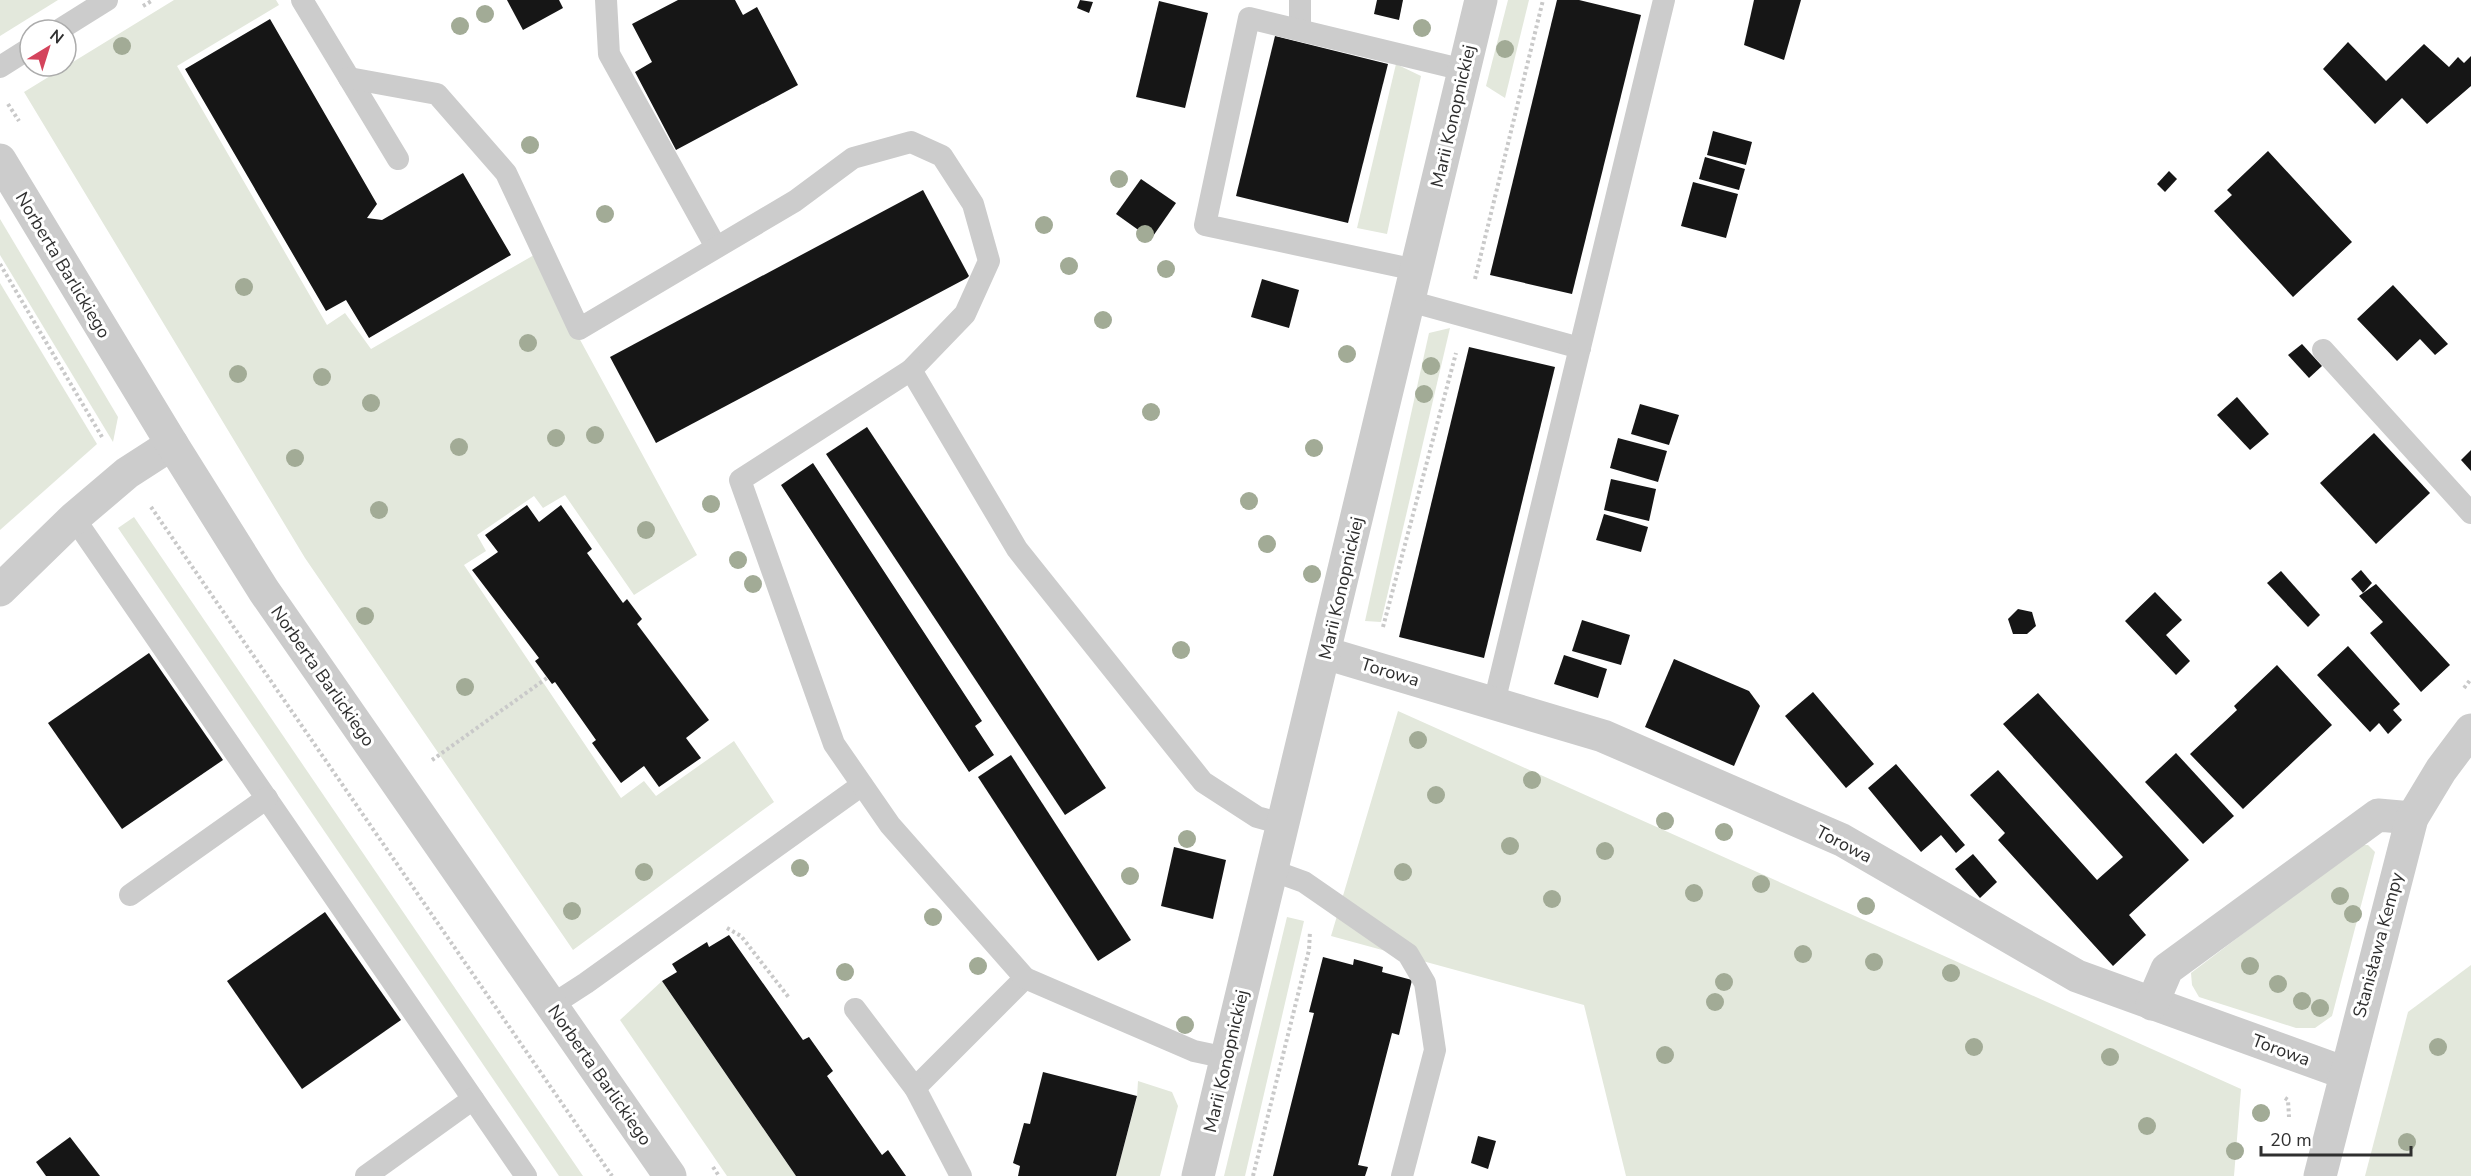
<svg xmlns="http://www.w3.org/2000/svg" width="2471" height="1176" font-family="'Nunito Sans',sans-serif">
<rect width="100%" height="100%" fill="#fff"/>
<!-- green -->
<g fill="#e3e8dc">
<path d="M0,0H58L0,36Z"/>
<path d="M174,0H276L279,5L177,66L327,325L345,313L371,349L534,255L697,555L634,595L565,495L543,508L534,496L477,535L486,551L464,565L621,798L644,781L656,796L734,741L774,802L573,950L305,558L24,92Z"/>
<path d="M1508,0H1529L1505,98L1486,86Z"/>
<path d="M1396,64L1421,76L1387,234L1357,228Z"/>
<path d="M0,219L118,417L113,442L0,255Z"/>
<path d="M0,283L97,444L0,530Z"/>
<path d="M1450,328L1381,622L1365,621L1429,333Z"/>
<path d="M134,517L583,1176H559L118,528Z"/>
<path d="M1398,711L2241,1089L2234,1176H1626L1584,1005L1331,936Z"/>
<path d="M2360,845H2368L2375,852L2332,1016L2315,1028H2296L2199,997L2192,985L2191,973Z"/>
<path d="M1287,917L1304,921L1245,1176H1224Z"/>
<path d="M2471,965V1176H2365L2408,1012Z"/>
<path d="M662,981L796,1176H727L620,1020Z"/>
<path d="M1138,1081L1172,1092L1178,1106L1160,1176H1116L1137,1097Z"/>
</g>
<!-- building -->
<g fill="#161616">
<path d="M507,0H559L563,8L523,30Z"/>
<path d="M678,0H735L743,15L757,7L798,85L676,150L635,72L652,62L632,24Z"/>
<path d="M1080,0L1093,2L1089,13L1077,8Z"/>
<path d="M1377,0H1403L1399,20L1374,14Z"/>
<path d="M1557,0H1579L1641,15L1572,294L1490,275Z"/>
<path d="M1754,0H1801L1784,60L1744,45Z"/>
<path d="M1159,1L1208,13L1185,108L1136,97Z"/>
<path d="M270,19L377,204L367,218L382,220L463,173L511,255L369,338L346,300L326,311L185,69Z"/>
<path d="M1275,36L1388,64L1348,223L1236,196Z"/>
<path d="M2348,42L2386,81L2424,44L2449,67L2458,57L2464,63L2471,56V86L2427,124L2402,98L2375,124L2323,69Z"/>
<path d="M1713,131L1752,142L1746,165L1707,155Z"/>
<path d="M2268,151L2352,242L2293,297L2214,211L2232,195L2227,190Z"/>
<path d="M1705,157L1745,169L1739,190L1699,179Z"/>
<path d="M2169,171L2177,179L2165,192L2157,184Z"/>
<path d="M1141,179L1176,203L1151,239L1116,214Z"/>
<path d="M1693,182L1738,194L1726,238L1681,226Z"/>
<path d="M923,190L969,276L967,278L656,443L610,357Z"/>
<path d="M1262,279L1299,290L1289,328L1251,317Z"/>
<path d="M2393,285L2448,344L2435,355L2420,339L2397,361L2357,319Z"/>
<path d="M2302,344L2322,366L2309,378L2288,355Z"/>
<path d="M1469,347L1555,367L1484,658L1399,637Z"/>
<path d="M2237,397L2269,434L2250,450L2217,415Z"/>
<path d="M1640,404L1679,415L1669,445L1631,434Z"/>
<path d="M867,427L1106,788L1065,815L826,454Z"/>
<path d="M2374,433L2430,493L2376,544L2320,483Z"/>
<path d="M1618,438L1667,451L1658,482L1610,468Z"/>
<path d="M2471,450V471L2461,460Z"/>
<path d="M813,463L982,721L975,726L994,755L969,772L781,485Z"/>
<path d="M1611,479L1656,489L1649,521L1604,510Z"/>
<path d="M527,505L539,522L561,505L592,549L587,553L623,603L627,599L642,619L637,624L709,720L686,738L701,758L659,787L644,766L621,783L592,743L596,740L555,682L552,684L535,661L539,658L472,570L498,552L485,535Z"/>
<path d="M1604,514L1648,527L1641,552L1596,540Z"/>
<path d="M2361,570L2372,583L2363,593L2351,579Z"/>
<path d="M2281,571L2320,615L2308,627L2267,583Z"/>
<path d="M2376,584L2450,665L2421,692L2370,633L2383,622L2359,596Z"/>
<path d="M2155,592L2182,620L2166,635L2190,661L2176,675L2125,621Z"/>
<path d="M2018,609L2032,612L2036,626L2027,634H2013L2008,619Z"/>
<path d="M1582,620L1630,635L1621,665L1572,651Z"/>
<path d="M2348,646L2400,704L2393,710L2402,720L2388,734L2379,723L2370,732L2317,675Z"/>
<path d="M149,653L223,760L122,829L48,723Z"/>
<path d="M1564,655L1607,669L1598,698L1554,684Z"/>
<path d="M1674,659L1749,691L1760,706L1734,766L1645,727Z"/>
<path d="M2277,665L2332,725L2243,809L2190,754L2237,710L2234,706Z"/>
<path d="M1813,692L1874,764L1846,788L1785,716Z"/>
<path d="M2038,693L2189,860L2129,915L2146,935L2113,966L1998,840L2005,833L1970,795L1998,770L2097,880L2123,857L2003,724Z"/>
<path d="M2176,753L2234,816L2203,844L2145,782Z"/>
<path d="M1011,755L1131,940L1098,961L978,777Z"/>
<path d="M1896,764L1965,845L1956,853L1941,835L1921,852L1868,788Z"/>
<path d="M1174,847L1226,860L1213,919L1161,906Z"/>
<path d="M1973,854L1997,882L1980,898L1955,869Z"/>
<path d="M325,912L401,1020L302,1089L227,981Z"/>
<path d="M729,935L803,1040L809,1037L833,1071L827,1076L882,1155L888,1150L906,1176H796L662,981L677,972L672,964L707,942L709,947Z"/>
<path d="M1323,957L1353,965L1354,959L1383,967L1382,972L1412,980L1399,1035L1392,1033L1358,1165L1368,1167L1365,1176H1273L1314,1013L1309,1012Z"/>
<path d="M1043,1072L1137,1096L1116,1176H1018L1020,1166L1013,1163L1024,1123L1030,1124Z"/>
<path d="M1478,1136L1496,1141L1488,1169L1471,1163Z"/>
<path d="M70,1137L100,1176H46L36,1162Z"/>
</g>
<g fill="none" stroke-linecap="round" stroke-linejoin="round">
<!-- path -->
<g stroke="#c9c9c9" stroke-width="4" stroke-dasharray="3 3" stroke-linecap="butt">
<path d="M143,6L153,0"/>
<path d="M8,104L19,121"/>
<path d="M0,264L102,437"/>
<path d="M1475,279L1543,0"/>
<path d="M151,507L612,1176"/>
<path d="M1383,627L1456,353"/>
<path d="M2464,688L2471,679"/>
<path d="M432,760L547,678"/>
<path d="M727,928L741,936L790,999"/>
<path d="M2285,1098L2288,1100L2289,1117"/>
<path d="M713,1167L719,1176"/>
<path d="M1253,1176L1309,950L1310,931"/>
</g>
<!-- service -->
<g stroke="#ccc" stroke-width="22">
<path d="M302,0L398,159"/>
<path d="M606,0L609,54L716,247"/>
<path d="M59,30L107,0"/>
<path d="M1300,30V1"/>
<path d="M0,67L30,48"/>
<path d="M349,78L437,94L506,173L579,329L795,201L853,158L911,142L942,156L973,204L989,261L965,314L911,370"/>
<path d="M1416,270L1205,225L1249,18L1464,70"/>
<path d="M1409,301L1580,348"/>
<path d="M2323,350L2471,513"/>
<path d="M74,518L526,1176"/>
<path d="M1494,703L1664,0"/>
<path d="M1271,870L1304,882L1408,954L1425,983L1435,1050L1402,1176"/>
<path d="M130,895L267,798"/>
<path d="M552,1005L586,983L862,785"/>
<path d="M855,1009L915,1088L1025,978"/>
<path d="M1227,1058L1194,1051L1025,978L890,825L834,744L740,480L911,370L1017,549L1203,782L1257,817L1282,824"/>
<path d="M915,1088L961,1176"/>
<path d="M366,1176L473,1099"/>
</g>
<!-- minor -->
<g stroke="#ccc" stroke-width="33">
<path d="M0,590L74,518L127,473L172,444"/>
<path d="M1325,653L1603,736L1842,840L2077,976L2345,1073"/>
<path d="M2152,1004L2167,969L2378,815L2412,818"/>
<path d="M1198,1176L1481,0"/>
<path d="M2320,1176L2412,818L2441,770L2471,730"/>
</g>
<!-- tertiary -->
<path stroke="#ccc" stroke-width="33" d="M0,160L172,444L264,591L670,1176"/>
</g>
<!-- trees -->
<g fill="#a2ab96">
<circle cx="485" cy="14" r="9"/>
<circle cx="460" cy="26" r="9"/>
<circle cx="1422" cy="28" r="9"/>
<circle cx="122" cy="46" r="9"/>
<circle cx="1505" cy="49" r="9"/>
<circle cx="530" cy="145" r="9"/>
<circle cx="1119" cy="179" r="9"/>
<circle cx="605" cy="214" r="9"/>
<circle cx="1044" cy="225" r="9"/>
<circle cx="1145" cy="234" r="9"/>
<circle cx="1069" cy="266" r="9"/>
<circle cx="1166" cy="269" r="9"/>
<circle cx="244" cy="287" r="9"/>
<circle cx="1103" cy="320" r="9"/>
<circle cx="528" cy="343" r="9"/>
<circle cx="1347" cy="354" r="9"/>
<circle cx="1431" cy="366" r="9"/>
<circle cx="238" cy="374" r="9"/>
<circle cx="322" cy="377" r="9"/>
<circle cx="1424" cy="394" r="9"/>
<circle cx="371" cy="403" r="9"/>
<circle cx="1151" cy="412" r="9"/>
<circle cx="595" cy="435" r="9"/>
<circle cx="556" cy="438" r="9"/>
<circle cx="459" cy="447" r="9"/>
<circle cx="1314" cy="448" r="9"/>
<circle cx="295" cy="458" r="9"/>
<circle cx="1249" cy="501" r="9"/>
<circle cx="711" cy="504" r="9"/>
<circle cx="379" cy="510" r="9"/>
<circle cx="646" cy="530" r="9"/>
<circle cx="1267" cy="544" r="9"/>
<circle cx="738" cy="560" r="9"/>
<circle cx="1312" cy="574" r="9"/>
<circle cx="753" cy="584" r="9"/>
<circle cx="365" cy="616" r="9"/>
<circle cx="1181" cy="650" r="9"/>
<circle cx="465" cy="687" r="9"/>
<circle cx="1418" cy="740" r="9"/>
<circle cx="1532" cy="780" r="9"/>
<circle cx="1436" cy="795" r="9"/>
<circle cx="1665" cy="821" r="9"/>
<circle cx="1724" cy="832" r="9"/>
<circle cx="1187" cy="839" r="9"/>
<circle cx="1510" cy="846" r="9"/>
<circle cx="1605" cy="851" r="9"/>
<circle cx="800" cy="868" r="9"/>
<circle cx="644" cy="872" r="9"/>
<circle cx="1403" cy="872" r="9"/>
<circle cx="1130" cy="876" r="9"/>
<circle cx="1761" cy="884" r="9"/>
<circle cx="1694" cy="893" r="9"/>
<circle cx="2340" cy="896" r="9"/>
<circle cx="1552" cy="899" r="9"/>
<circle cx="1866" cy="906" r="9"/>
<circle cx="572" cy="911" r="9"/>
<circle cx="2353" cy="914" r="9"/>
<circle cx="933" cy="917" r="9"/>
<circle cx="1803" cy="954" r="9"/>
<circle cx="1874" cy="962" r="9"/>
<circle cx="978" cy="966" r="9"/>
<circle cx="2250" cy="966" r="9"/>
<circle cx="845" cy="972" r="9"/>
<circle cx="1951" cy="973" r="9"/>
<circle cx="1724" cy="982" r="9"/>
<circle cx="2278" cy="984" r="9"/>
<circle cx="2302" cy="1001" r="9"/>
<circle cx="1715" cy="1002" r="9"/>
<circle cx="2320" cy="1008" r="9"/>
<circle cx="1185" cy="1025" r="9"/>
<circle cx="1974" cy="1047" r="9"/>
<circle cx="2438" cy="1047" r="9"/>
<circle cx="1665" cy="1055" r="9"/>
<circle cx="2110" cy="1057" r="9"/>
<circle cx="2261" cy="1113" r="9"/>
<circle cx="2147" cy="1126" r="9"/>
<circle cx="2407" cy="1142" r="9"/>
<circle cx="2235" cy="1151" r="9"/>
</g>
<g text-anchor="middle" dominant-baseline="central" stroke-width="6" stroke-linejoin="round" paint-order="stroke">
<!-- street labels -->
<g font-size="18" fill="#2f2f2f" stroke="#fff">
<text transform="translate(1453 116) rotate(-77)">Marii Konopnickiej</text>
<text transform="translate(63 265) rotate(59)">Norberta Barlickiego</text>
<text transform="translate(1341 588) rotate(-77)">Marii Konopnickiej</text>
<text transform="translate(1390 672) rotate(17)">Torowa</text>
<text transform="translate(323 676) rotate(55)">Norberta Barlickiego</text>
<text transform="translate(1844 844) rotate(27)">Torowa</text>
<text transform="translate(2378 945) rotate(-75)">Stanisława Kempy</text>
<text transform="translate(2281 1050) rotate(20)">Torowa</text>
<text transform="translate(1226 1061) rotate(-77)">Marii Konopnickiej</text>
<text transform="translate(600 1075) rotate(55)">Norberta Barlickiego</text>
</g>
</g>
<!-- north arrow -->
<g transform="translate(48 48) rotate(38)"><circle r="28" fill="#ffffff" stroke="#acacac" stroke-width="1.5"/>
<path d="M0-4.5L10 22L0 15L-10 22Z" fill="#d4445c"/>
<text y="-9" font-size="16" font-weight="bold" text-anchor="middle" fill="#2f2f2f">N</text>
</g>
<!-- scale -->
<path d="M2261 1146v9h150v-9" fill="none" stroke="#2f2f2f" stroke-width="3"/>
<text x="2270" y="1146" font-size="18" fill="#2f2f2f" stroke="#ffffff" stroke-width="4.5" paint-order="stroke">20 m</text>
</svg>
